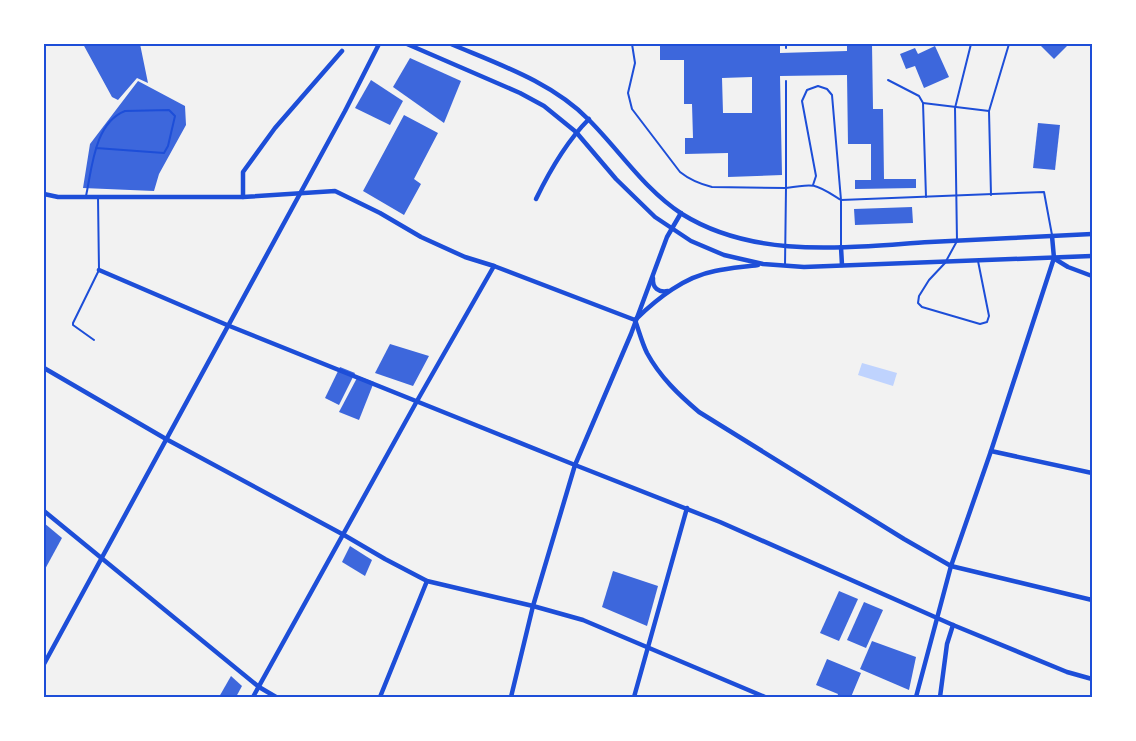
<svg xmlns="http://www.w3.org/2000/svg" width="1136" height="741" font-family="Quicksand,sans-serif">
<rect width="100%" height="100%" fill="#f2f2f2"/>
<!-- water -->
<path fill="#bfd3fe" d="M862,363L897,373L893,386L858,375Z"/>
<!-- building -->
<g fill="#3d67dc" fill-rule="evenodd">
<path d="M83,44H140L148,83L137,78L118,100L112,97Z"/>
<path d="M660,44H780V53L847,51V44H872L873,109H883L884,179H916V188L855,189V180H871V144H848L847,75L780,76L782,175L728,177V153L685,154V138H693L692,104H684V60H660ZM752,77V113H723L722,78Z"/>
<path d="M1039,44H1069L1054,59Z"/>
<path d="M935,46L949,77L924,88L915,66L906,69L900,54L915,48L918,54Z"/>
<path d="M410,58L461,81L444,123L393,87Z"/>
<path d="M371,80L403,101L390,125L355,108Z"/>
<path d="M138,81L185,106L186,125L159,174L154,191L83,188L90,144Z"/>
<path d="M404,115L438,133L414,179L421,184L404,215L363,191Z"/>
<path d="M1038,123L1060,125L1055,170L1033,168Z"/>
<path d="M912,207L913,223L855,225L854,209Z"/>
<path d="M390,344L429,356L413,386L375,373Z"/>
<path d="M340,367L355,373L339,405L325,398Z"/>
<path d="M358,376L374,382L359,420L339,412Z"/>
<path d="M44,523L62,538L44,571Z"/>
<path d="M350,546L372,560L365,576L342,562Z"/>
<path d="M613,571L658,586L647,626L602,607Z"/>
<path d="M839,591L858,599L839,641L820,633Z"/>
<path d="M864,602L883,610L866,648L847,640Z"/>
<path d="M872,641L916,657L909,690L860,669Z"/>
<path d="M827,659L861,673L851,697H837L838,694L816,685Z"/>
<path d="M231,676L242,686L236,697H219Z"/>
</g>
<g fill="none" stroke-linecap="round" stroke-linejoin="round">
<!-- service -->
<g stroke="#1d4ed8" stroke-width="2">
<path d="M632,44L635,63L628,93L632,109L680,172C690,180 700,184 712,187L786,188V81"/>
<path d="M786,44V48"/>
<path d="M971,44L955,108L957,241L945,263L929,280L919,296L918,303L922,307L980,324L987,322L989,316L978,261"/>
<path d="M888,80L919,96L923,103L926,197"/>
<path d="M923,103L989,111"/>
<path d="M813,185L816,176L802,101L807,90L818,86L827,89L832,95L841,200"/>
<path d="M991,195L989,111L1009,44"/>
<path d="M86,196C92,169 94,123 125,111L169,110L175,116L168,146L164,153L96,148"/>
<path d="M841,247V200L1044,192L1052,235"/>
<path d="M785,266L786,188C816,183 815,184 841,200"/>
<path d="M94,340L73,325V323L99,270L98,197"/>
</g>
<!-- minor -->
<g stroke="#1d4ed8" stroke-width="4.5">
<path d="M407,44L520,93L544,106L576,132L616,179L655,217L691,241L724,255L763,264L804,267L1092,256"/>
<path d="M451,44C498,64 552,82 589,120C620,151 644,189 682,214C756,260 847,247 930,242C984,239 1038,237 1092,234"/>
<path d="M44,194L58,197H243L335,191L380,213L421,237L465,257L494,266L635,320C639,331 642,343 647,353C660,377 679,395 699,412L904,539L951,566L1092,600"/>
<path d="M243,197V172L275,128L342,51"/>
<path d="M536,199C550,170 566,142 589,119"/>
<path d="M841,247L842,265"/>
<path d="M1055,259L1068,267L1092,276"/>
<path d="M99,270L227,325L575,465L720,522L953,625L1067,672L1092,679"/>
<path d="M653,278C652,288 659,293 668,291"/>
<path d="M636,319C658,298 684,277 715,271C729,268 744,267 758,265"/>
<path d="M44,368L166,439L344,535L385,559L427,581L533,606L583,620L765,697"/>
<path d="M991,451L1092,473"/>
<path d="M44,511L259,687L276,697"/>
<path d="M44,664L345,111L379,44"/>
<path d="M253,697L417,401L494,266"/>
<path d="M380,697L427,581"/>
<path d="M511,697L533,606L575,465L631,334L667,237L681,213"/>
<path d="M634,697L687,508"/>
<path d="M916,697L951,566L991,451L1054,258L1052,236"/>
<path d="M940,697L947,644L953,625"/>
</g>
</g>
<!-- border -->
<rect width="1136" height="741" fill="none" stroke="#ffffff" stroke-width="90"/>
<rect x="45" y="45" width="1046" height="651" fill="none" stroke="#1d4ed8" stroke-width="2"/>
</svg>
